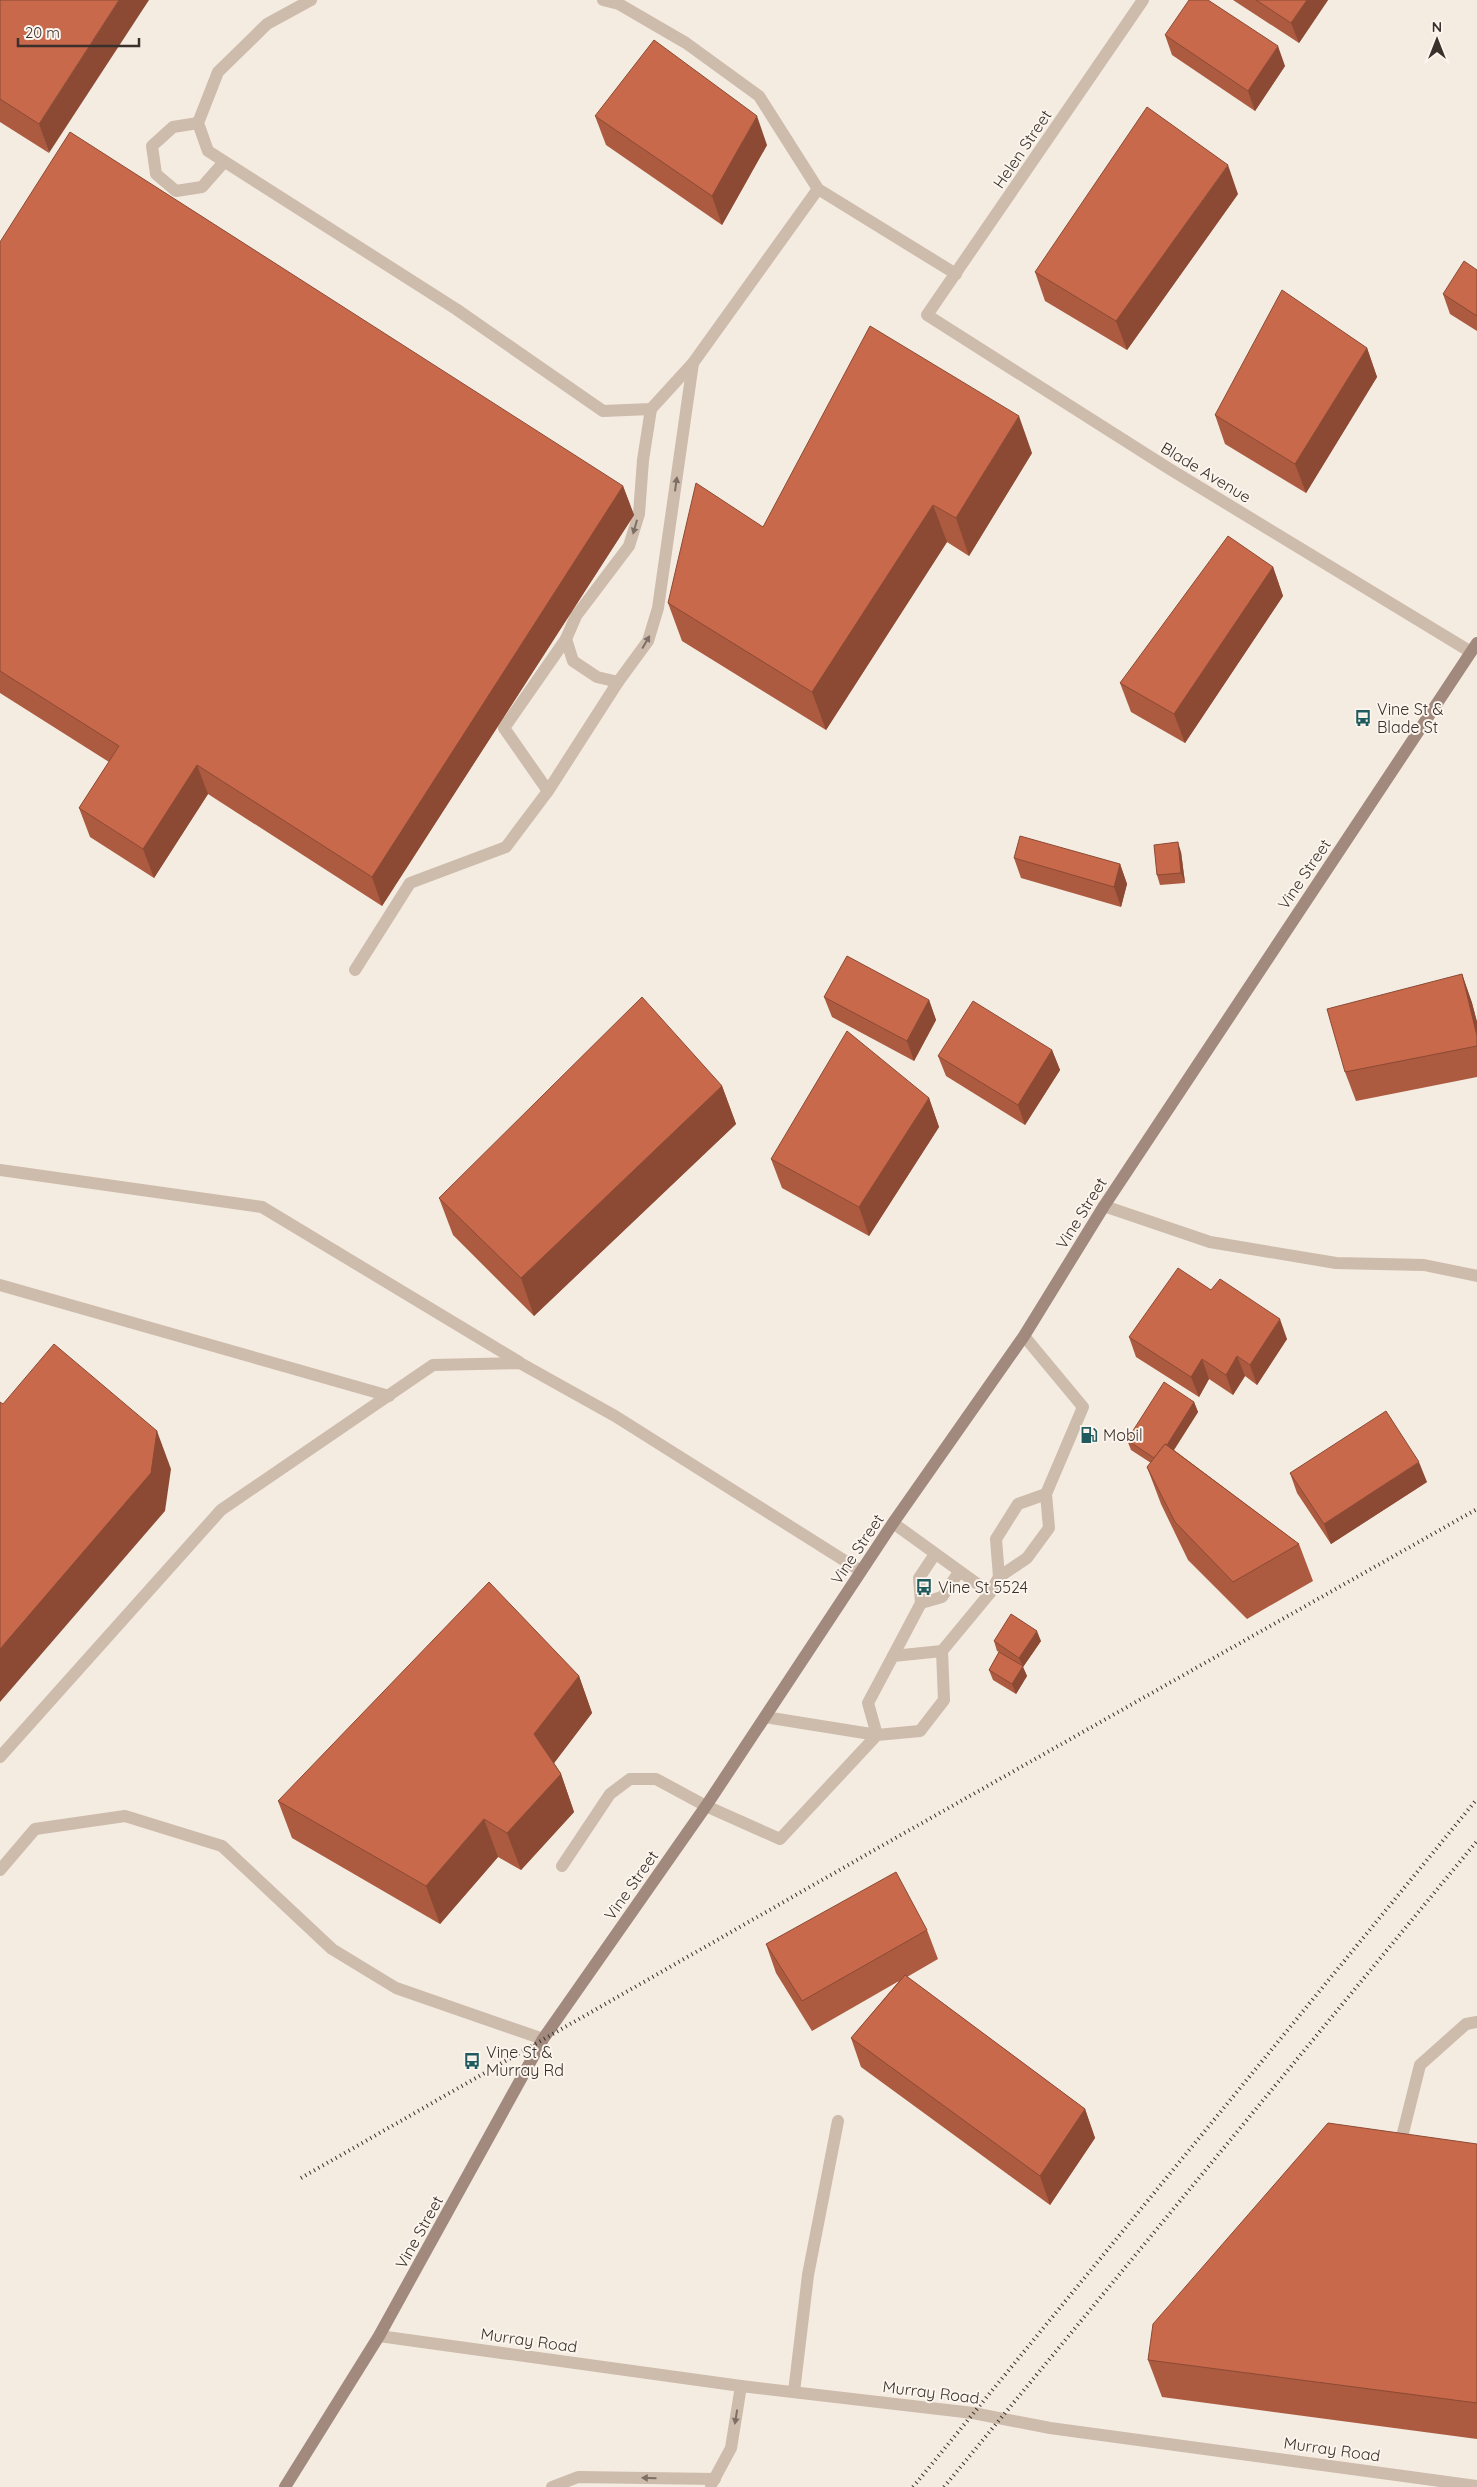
<svg xmlns="http://www.w3.org/2000/svg" width="1477" height="2487" font-family="Quicksand,sans-serif">
<rect width="100%" height="100%" fill="#f4ebe1"/>
<g fill="none" stroke-linecap="round" stroke-linejoin="round">
<!-- lane -->
<g stroke="#cdbbac" stroke-width="12">
<path d="M311,0L267,24L218,72L198,123L208,151L456,309L603,411L651,409L693,363L818,189"/>
<path d="M603,0L619,4L686,43L759,96L818,189L956,274"/>
<path d="M198,123L173,127L152,146L156,174L176,191L202,187L224,162"/>
<path d="M566,639L573,661L597,677L618,682"/>
<path d="M548,791L504,728L566,639L576,616L629,546L639,514L643,460L651,409"/>
<path d="M355,970L410,883L506,847L548,791L618,682L648,641L658,608L693,363"/>
<path d="M0,1170L262,1207L519,1362"/>
<path d="M1104,1206L1210,1242L1336,1263L1424,1265L1477,1276"/>
<path d="M0,1285L389,1396"/>
<path d="M893,1523L990,1593"/>
<path d="M935,1554L919,1578L921,1603L942,1597L959,1572"/>
<path d="M999,1577L996,1539L1018,1504L1046,1494"/>
<path d="M893,1656L921,1603"/>
<path d="M765,1717L877,1735L868,1703L893,1656L942,1651"/>
<path d="M0,1757L221,1510L433,1365L520,1363L615,1416L861,1571"/>
<path d="M562,1866L610,1794L630,1779H656L706,1806L780,1839L877,1735L920,1731L944,1700L942,1651L990,1593L999,1577L1027,1558L1049,1528L1046,1494L1083,1407L1024,1336"/>
<path d="M0,1870L35,1829L125,1816L222,1846L332,1949L396,1988L543,2039"/>
<path d="M1403,2133L1420,2065L1466,2024L1477,2022"/>
<path d="M794,2392L808,2275L838,2121"/>
<path d="M711,2485L731,2448L741,2386"/>
<path d="M552,2487L578,2477L715,2479"/>
</g>
<!-- street -->
<g stroke="#cdbbac" stroke-width="12">
<path d="M1143,0L927,315L1168,468L1471,652"/>
<path d="M379,2336L741,2386L973,2413L1050,2428L1477,2486"/>
</g>
<!-- secondary -->
<path stroke="#a18a7d" stroke-width="12" d="M285,2487L379,2336L543,2039L706,1806L893,1523L1024,1336L1104,1206L1477,643"/>
<!-- rail -->
<g stroke="#3b302b" stroke-width="4" stroke-dasharray="1 4" stroke-linecap="butt">
<path d="M301,2178L892,1840L1477,1509"/>
<path d="M913,2487L1477,1799"/>
<path d="M944,2487L1477,1841"/>
</g>
</g>
<!-- wall -->
<g fill="#ac5a40">
<path d="M0,0L49,153L0,122Z"/>
<path d="M1233,0H1328L1299,43Z"/>
<path d="M1165,35L1285,66L1255,111L1172,55Z"/>
<path d="M595,116L767,145L722,225L606,145Z"/>
<path d="M1238,194L1127,350L1045,301L1035,272Z"/>
<path d="M0,242L623,486L634,515L382,906L208,794L154,878L90,837L79,808L109,762L0,693Z"/>
<path d="M1477,270V331L1450,314L1443,294Z"/>
<path d="M1367,348L1377,377L1306,493L1225,444L1215,415Z"/>
<path d="M1032,453L969,556L947,542L826,730L682,641L668,603L763,527Z"/>
<path d="M1273,567L1283,596L1185,743L1131,712L1120,683Z"/>
<path d="M1181,852L1185,883L1160,885L1157,875Z"/>
<path d="M1014,858L1120,864L1127,884L1121,907L1021,878Z"/>
<path d="M1462,974L1472,1003L1477,1022V1077L1356,1101L1345,1072Z"/>
<path d="M824,997L929,1000L936,1020L914,1061L832,1017Z"/>
<path d="M1052,1050L1060,1070L1025,1125L946,1076L938,1056Z"/>
<path d="M722,1086L736,1124L534,1316L453,1235L439,1198Z"/>
<path d="M929,1098L939,1127L869,1236L782,1188L771,1159Z"/>
<path d="M1211,1290L1287,1339L1257,1385L1245,1376L1233,1395L1209,1379L1199,1397L1136,1357L1129,1337Z"/>
<path d="M1194,1402L1198,1412L1174,1450L1299,1544L1313,1581L1247,1619L1188,1560L1161,1504L1147,1467L1151,1463L1131,1450L1127,1440Z"/>
<path d="M1290,1473L1427,1482L1331,1544L1297,1493Z"/>
<path d="M994,1641H1041L1023,1667L1027,1676L1016,1694L993,1680L989,1670L999,1652L997,1651Z"/>
<path d="M579,1676L592,1713L554,1763L561,1774L574,1812L521,1870L498,1857L440,1924L292,1838L278,1801Z"/>
<path d="M927,1930L938,1959L907,1977L1085,2109L1095,2138L1050,2205L861,2067L851,2038L899,1981L812,2031L776,1973L766,1944Z"/>
<path d="M1477,2144V2439L1162,2397L1148,2360Z"/>
</g>
<!-- shaded-wall -->
<g fill="#8c4a34">
<path d="M119,0H149L49,153L39,124Z"/>
<path d="M1307,0H1328L1299,43L1291,23Z"/>
<path d="M1278,46L1285,66L1255,111L1248,91Z"/>
<path d="M757,116L767,145L722,225L712,196Z"/>
<path d="M1228,165L1238,194L1127,350L1116,321Z"/>
<path d="M1367,348L1377,377L1306,493L1295,464Z"/>
<path d="M1019,416L1032,453L969,556L956,518Z"/>
<path d="M623,486L634,515L382,906L372,877Z"/>
<path d="M933,505L947,542L826,730L812,692Z"/>
<path d="M1273,567L1283,596L1185,743L1174,714Z"/>
<path d="M197,765L208,794L154,878L143,849Z"/>
<path d="M1178,842L1181,852L1185,883L1181,873Z"/>
<path d="M1120,864L1127,884L1121,907L1114,887Z"/>
<path d="M1462,974L1472,1003L1477,1022V1036Z"/>
<path d="M929,1000L936,1020L914,1061L907,1041Z"/>
<path d="M1052,1050L1060,1070L1025,1125L1018,1105Z"/>
<path d="M722,1086L736,1124L534,1316L521,1278Z"/>
<path d="M929,1098L939,1127L869,1236L859,1207Z"/>
<path d="M1280,1319L1287,1339L1257,1385L1250,1365Z"/>
<path d="M1237,1356L1245,1376L1233,1395L1226,1375Z"/>
<path d="M1202,1359L1209,1379L1199,1397L1191,1377Z"/>
<path d="M1194,1402L1198,1412L1161,1470L1157,1459Z"/>
<path d="M157,1431L171,1469L165,1511L0,1702V1649Z"/>
<path d="M1419,1462L1427,1482L1331,1544L1324,1524Z"/>
<path d="M1037,1631L1041,1641L1023,1667L1027,1676L1016,1694L1012,1684L1023,1667L1019,1658Z"/>
<path d="M579,1676L592,1713L548,1771L534,1734Z"/>
<path d="M561,1774L574,1812L521,1870L507,1833Z"/>
<path d="M484,1819L498,1857L440,1924L426,1886Z"/>
<path d="M1085,2109L1095,2138L1050,2205L1040,2176Z"/>
</g>
<!-- building -->
<g fill="#c8694b" stroke="#8c4a34">
<path d="M0,0H119L39,124L0,99Z"/>
<path d="M1189,0H1208L1278,46L1248,91L1165,35Z"/>
<path d="M1256,0H1307L1291,23Z"/>
<path d="M654,40L757,116L712,196L595,116Z"/>
<path d="M1147,107L1228,165L1116,321L1035,272Z"/>
<path d="M70,132L623,486L372,877L197,765L143,849L79,808L119,746L0,671V242Z"/>
<path d="M1464,261L1477,270V316L1443,294Z"/>
<path d="M1282,290L1367,348L1295,464L1215,415Z"/>
<path d="M870,326L1019,416L956,518L933,505L812,692L668,603L696,483L763,527Z"/>
<path d="M1228,536L1273,567L1174,714L1120,683Z"/>
<path d="M1020,836L1120,864L1114,887L1014,858Z"/>
<path d="M1178,842L1181,873L1157,875L1154,845Z"/>
<path d="M847,956L929,1000L907,1041L824,997Z"/>
<path d="M1462,974L1477,1036V1046L1345,1072L1327,1009Z"/>
<path d="M642,997L722,1086L521,1278L439,1198Z"/>
<path d="M973,1001L1052,1050L1018,1105L938,1056Z"/>
<path d="M847,1031L929,1098L859,1207L771,1159Z"/>
<path d="M1178,1268L1211,1290L1220,1279L1280,1319L1250,1365L1237,1356L1226,1375L1202,1359L1191,1377L1129,1337Z"/>
<path d="M54,1344L157,1431L151,1473L0,1649V1402L3,1404Z"/>
<path d="M1164,1382L1194,1402L1167,1445L1165,1444L1154,1458L1127,1440Z"/>
<path d="M1386,1411L1419,1462L1324,1524L1290,1473Z"/>
<path d="M1165,1444L1299,1544L1233,1582L1175,1522L1147,1467Z"/>
<path d="M489,1582L579,1676L534,1734L561,1774L507,1833L484,1819L426,1886L278,1801Z"/>
<path d="M1011,1614L1037,1631L1019,1658L994,1641Z"/>
<path d="M999,1652L1023,1666L1012,1684L989,1670Z"/>
<path d="M896,1872L927,1930L802,2001L766,1944Z"/>
<path d="M905,1975L1085,2109L1040,2176L851,2038Z"/>
<path d="M1328,2123L1477,2144V2403L1148,2360L1153,2324Z"/>
</g>
<!-- one-way arrows -->
<defs><path id="oneway-solid" d="M-6-.8H1V-3.2L6.5 0L1 3.2V.8H-6Z" transform="scale(1.25)"/></defs>
<g fill="#7d6f65">
<use href="#oneway-solid" transform="translate(676 484) rotate(-82)"/>
<use href="#oneway-solid" transform="translate(635 527) rotate(106)"/>
<use href="#oneway-solid" transform="translate(646 642) rotate(-60)"/>
<use href="#oneway-solid" transform="translate(736 2417) rotate(99)"/>
<use href="#oneway-solid" transform="translate(649 2478) rotate(-179)"/>
</g>
<!-- icons -->
<defs>
<g id="bus-bare" transform="scale(1.35)"><path d="M-5-6H5V4H4V6H2V4H-2V6H-4V4H-5ZM-3.5-4V0h7V-4ZM-3.5 1.2v1.5H-2V1.2ZM2 1.2v1.5H3.5V1.2Z" fill="#1f5a5e" stroke="#fbf5ee" stroke-width="2.5" paint-order="stroke"/></g>
<g id="fuel-bare" transform="scale(1.35)"><path d="M-5.5-6h7V0h2V4h1.3V-2.5L3-4.5l.8-.8L6-3V5H2.5V1h-1V6h-7ZM-4.2-4.7v3.2H.2V-4.7Z" fill="#1f5a5e" stroke="#fbf5ee" stroke-width="2.5" paint-order="stroke"/></g>
</defs>
<g fill-rule="evenodd">
<use href="#bus-bare" x="1363" y="718"/>
<use href="#fuel-bare" x="1089" y="1435"/>
<use href="#bus-bare" x="924" y="1587"/>
<use href="#bus-bare" x="472" y="2061"/>
</g>
<g text-anchor="middle" dominant-baseline="central" stroke-width="4" stroke-linejoin="round" paint-order="stroke">
<!-- street labels -->
<g font-size="16" fill="#3b302b" stroke="#fbf5ee">
<text transform="translate(1022 149) rotate(-56)">Helen Street</text>
<text transform="translate(1206 472) rotate(31)">Blade Avenue</text>
<text transform="translate(1304 874) rotate(-56)">Vine Street</text>
<text transform="translate(1081 1213) rotate(-58)">Vine Street</text>
<text transform="translate(857 1549) rotate(-56)">Vine Street</text>
<text transform="translate(631 1885) rotate(-55)">Vine Street</text>
<text transform="translate(419 2232) rotate(-61)">Vine Street</text>
<text transform="translate(529 2340) rotate(8)">Murray Road</text>
<text transform="translate(931 2392) rotate(7)">Murray Road</text>
<text transform="translate(1332 2449) rotate(8)">Murray Road</text>
</g>
<!-- poi labels -->
<g font-size="16" fill="#3b302b" stroke="#fbf5ee" text-anchor="start">
<text x="1377" y="709">Vine St &amp;<tspan x="1377" dy="18">Blade St</tspan></text>
<text x="1103" y="1435">Mobil</text>
<text x="938" y="1587">Vine St 5524</text>
<text x="486" y="2052">Vine St &amp;<tspan x="486" dy="18">Murray Rd</tspan></text>
</g>
</g>
<!-- north arrow -->
<g transform="translate(1437 40)" stroke="#fbf5ee" stroke-width="4" paint-order="stroke">
<path d="M0-4L9 19L0 12L-9 19Z" fill="#3b302b"/>
<text y="-8" font-size="14" font-weight="bold" text-anchor="middle" fill="#3b302b">N</text>
</g>
<!-- scale -->
<path d="M18 38v8h121v-8" fill="none" stroke="#3b302b" stroke-width="2.5"/>
<text x="25" y="38" font-size="15" fill="#3b302b" stroke="#fbf5ee" stroke-width="4" paint-order="stroke">20 m</text>
</svg>
